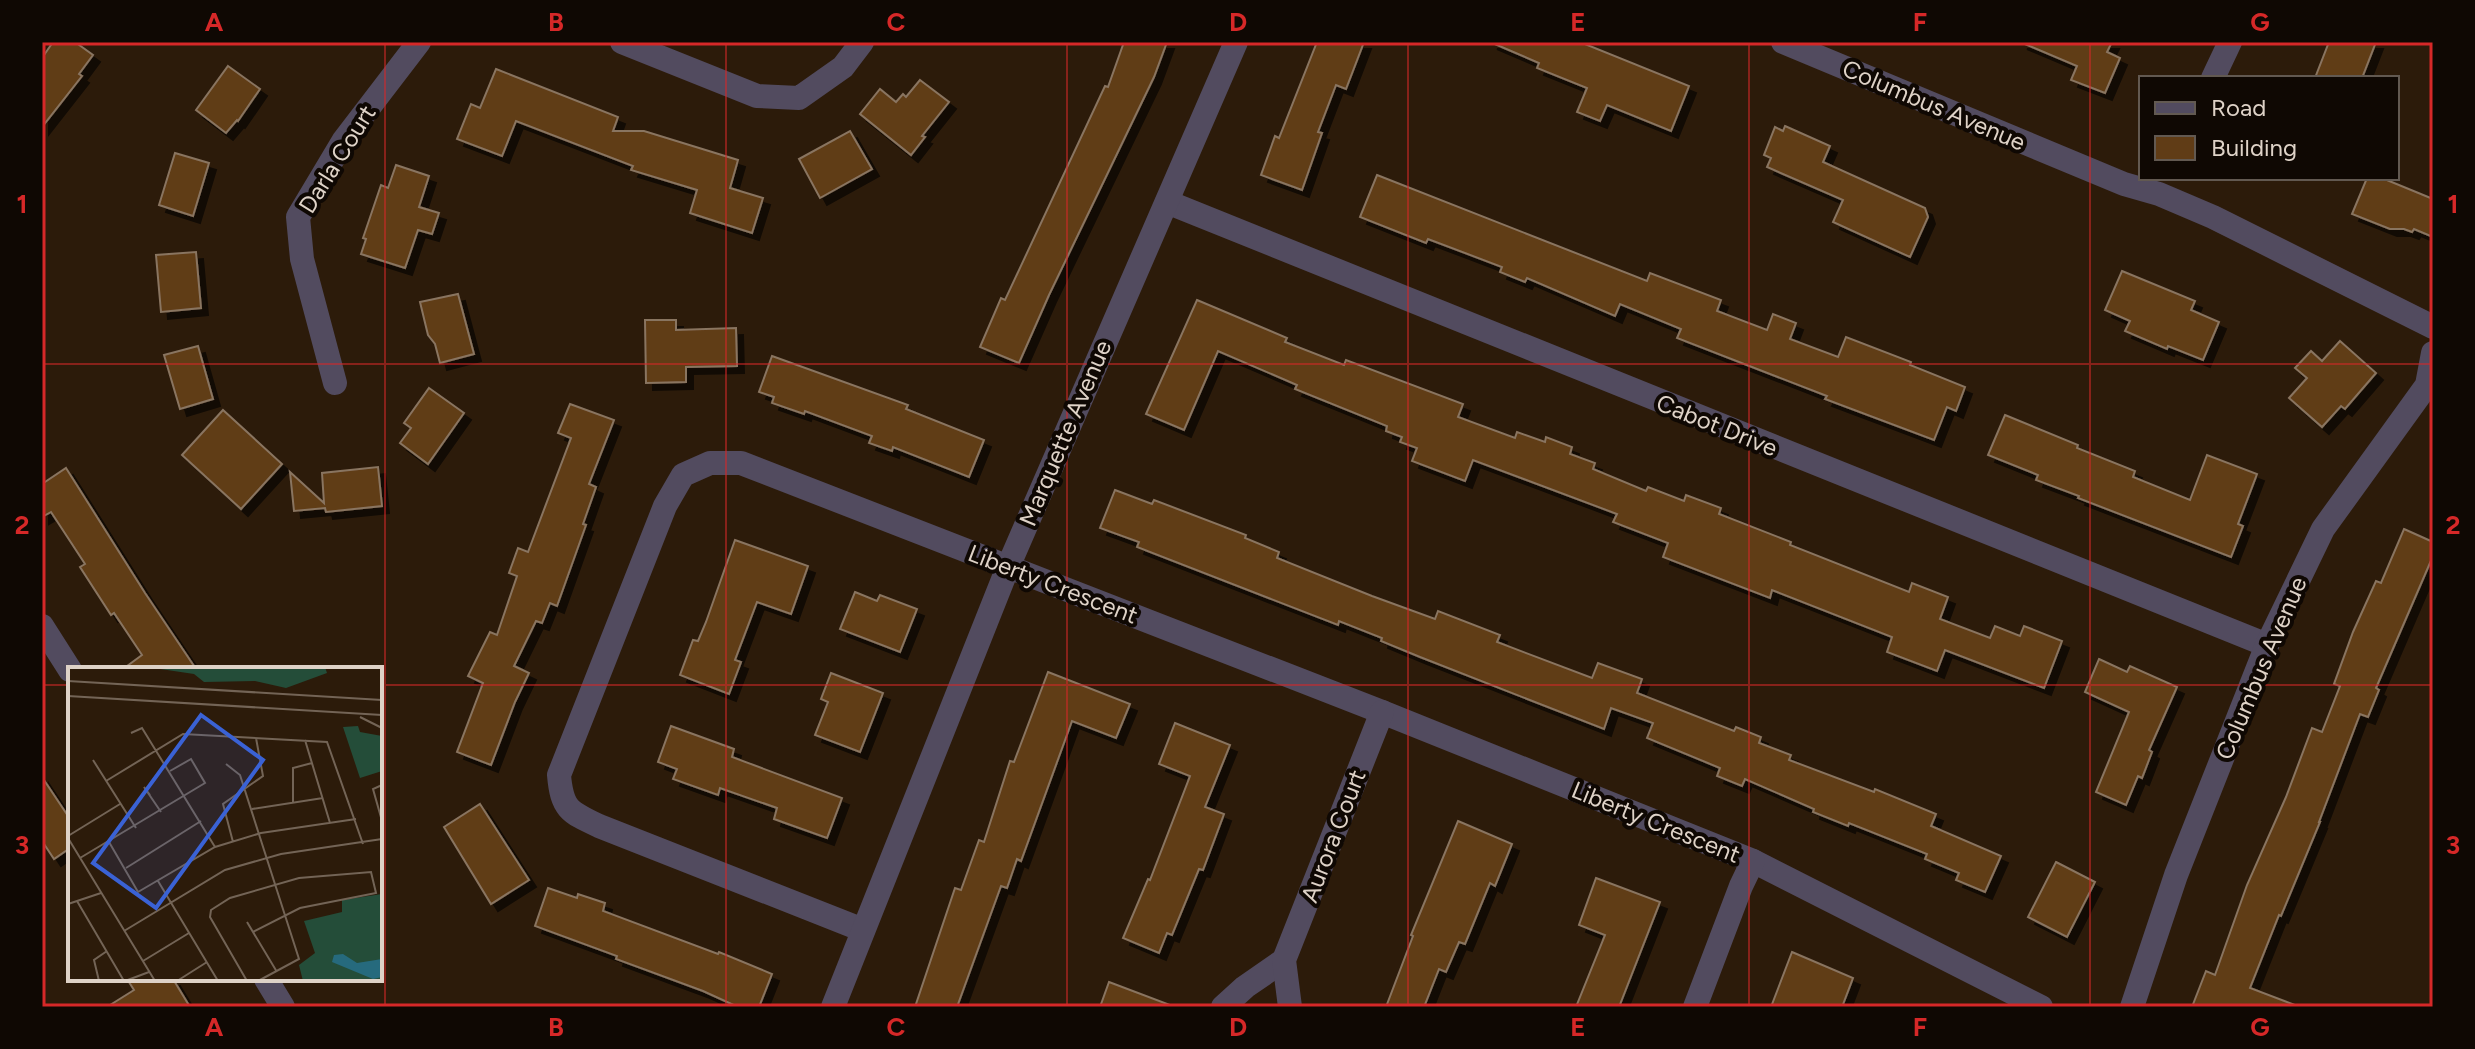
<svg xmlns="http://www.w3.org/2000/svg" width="2475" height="1049" font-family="Figtree,sans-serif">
<defs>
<filter id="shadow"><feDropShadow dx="7" dy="7" stdDeviation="0" flood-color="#0009"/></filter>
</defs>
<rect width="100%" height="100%" fill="#2c1b0a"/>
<!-- building -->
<g fill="#603c16" stroke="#897460" stroke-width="2" filter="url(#shadow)">
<path d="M53,42H75L93,55L79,74L82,76L42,127V58Z"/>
<path d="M1124,42H1167L1154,77L1049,295L1019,363L980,347L1001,298L1005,300L1105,86L1108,87Z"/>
<path d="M1317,42H1364L1346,89L1336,85L1318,132L1322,133L1302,190L1261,175L1275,136L1279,138Z"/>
<path d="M1490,42H1580L1689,86L1671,131L1607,105L1600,121L1577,112L1587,88L1537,68L1539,63Z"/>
<path d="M2020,42H2112L2107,52L2120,58L2105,93L2071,80L2077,66Z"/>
<path d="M2329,42H2376L2362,78H2315Z"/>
<path d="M228,66L260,89L238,121L237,120L226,133L196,110Z"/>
<path d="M496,69L618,117L613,131H644L738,160L730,188L763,198L752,233L690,213L697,190L631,170L633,166L516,121L502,156L457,139L471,104L480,108Z"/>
<path d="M920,80L949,102L922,136L925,137L911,155L860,114L880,89L896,102L903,94L906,97Z"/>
<path d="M1785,126L1830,146L1823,162L1925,208L1928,217L1910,257L1833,222L1843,200L1767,167L1771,158L1764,155L1775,127L1783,131Z"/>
<path d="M850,131L872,169L820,198L799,159Z"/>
<path d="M175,153L209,163L193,216L159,205Z"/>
<path d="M396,165L429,176L419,207L439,213L432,234L418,230L405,268L361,254L366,239L363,238L381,185L388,188Z"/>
<path d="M1377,175L1647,281L1650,273L1721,300L1717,311L1767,330L1773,314L1796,323L1790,339L1838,357L1846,337L1911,362L1910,365L1965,387L1956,411L1947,407L1934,440L1825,399L1827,396L1677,338L1681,329L1620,304L1615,316L1527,278L1525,282L1500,272L1502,267L1428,239L1426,243L1360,217Z"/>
<path d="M2367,178H2382L2433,199V237L2414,229L2412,232L2404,229H2390L2352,214Z"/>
<path d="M196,252L201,308L161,312L156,255Z"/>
<path d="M2122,271L2195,301L2191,310L2219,322L2203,360L2168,346L2167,349L2125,331L2130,321L2105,310Z"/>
<path d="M458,294L474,354L440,363L435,344L428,335L420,302Z"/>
<path d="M1197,300L1287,338L1285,342L1344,365L1346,360L1463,404L1458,417L1515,438L1517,432L1545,442L1546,437L1572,447L1570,454L1595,463L1593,469L1646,491L1648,487L1684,501L1686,495L1721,508L1719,514L1791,542L1790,545L1909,592L1912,583L1948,597L1940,619L1990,638L1995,626L2020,636L2024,626L2062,641L2044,688L1945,650L1937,671L1887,652L1892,637L1772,590L1770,598L1663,557L1668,543L1613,522L1617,514L1473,460L1465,481L1412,461L1417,448L1400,442L1402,437L1386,431L1387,426L1295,389L1297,385L1218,351L1184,430L1146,414Z"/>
<path d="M645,320H676V330L736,328L737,366L686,367V382L646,383Z"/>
<path d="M2340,341L2376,373L2345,409L2341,406L2322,427L2289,398L2307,378L2295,368L2311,351L2322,361Z"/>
<path d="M198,346L213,399L180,409L164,355Z"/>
<path d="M772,356L908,405L906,409L984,440L969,477L893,447L892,451L869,443L872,436L805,411L804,414L772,403L774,397L759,392Z"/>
<path d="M429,388L464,413L428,464L400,443L411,428L404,423Z"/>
<path d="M570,404L614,420L589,484L596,487L583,524L586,525L557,606L550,603L542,623L536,621L514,666L529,673L515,702L491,765L457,752L483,683L468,676L490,632L497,635L517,576L509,573L518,548L528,552L571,438L558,433Z"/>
<path d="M223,410L282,464L241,509L182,455Z"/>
<path d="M2005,415L2078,445L2077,448L2135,471L2133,477L2190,500L2207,455L2257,474L2238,524L2243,526L2231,557L2078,498L2079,496L2036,480L2038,475L1988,455Z"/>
<path d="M378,467L382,506L326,512L325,508L294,511L290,472L324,503L322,473Z"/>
<path d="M66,468L145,593L196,669H123L142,655L114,613L111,615L80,567L85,564L51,512L42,517V484Z"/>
<path d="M1115,490L1152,504L1154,500L1246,535L1245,538L1279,552L1277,558L1372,596L1435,619L1438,611L1500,635L1497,642L1592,678L1598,663L1642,679L1637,693L1734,731L1736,727L1761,737L1759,743L1791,755L1789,760L1874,792L1875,789L1936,814L1931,826L2001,856L1985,892L1956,880L1959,873L1925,859L1927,854L1849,823L1848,826L1813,812L1814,809L1745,779L1742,786L1717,776L1720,768L1647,738L1653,723L1611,708L1604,729L1420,657L1381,641L1382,638L1339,621L1338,625L1137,547L1139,542L1100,528Z"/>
<path d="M2404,529L2433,542V556L2376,688L2379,690L2368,717L2360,714L2319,822H2320L2281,916L2279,915L2250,988L2295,1005L2294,1007H2192L2206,971L2215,975L2247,885L2286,797L2312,728L2322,732L2340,686L2334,684L2353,632L2376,581L2381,583Z"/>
<path d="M735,540L808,566L791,614L757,602L735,660L741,662L729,694L680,675L693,640L698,641L706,622Z"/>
<path d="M855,592L877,601L880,595L917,609L900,652L840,629Z"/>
<path d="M2099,659L2127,672L2130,666L2177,687L2149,750L2152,752L2142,778L2138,776L2126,805L2096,792L2129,712L2085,692Z"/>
<path d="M1048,672L1130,704L1116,738L1072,721L1021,861L1017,859L1007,888L1001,886L957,1007H915L955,888L961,890L979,840L984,842L1010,761L1014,762Z"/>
<path d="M831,673L883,693L860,752L815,735L828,702L821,699Z"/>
<path d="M1175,723L1230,745L1205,807L1224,814L1203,870L1199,869L1172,935L1167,933L1159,953L1123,938L1148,879L1150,880L1190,776L1159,764Z"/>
<path d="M671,726L734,749L732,757L842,798L827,838L774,819L777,808L720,788L718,795L673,779L677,769L658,762Z"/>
<path d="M42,777L70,819V848L54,859L42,841Z"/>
<path d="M480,804L529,880L491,904L444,827Z"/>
<path d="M1458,821L1512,844L1495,886L1490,883L1465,944L1459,942L1446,972L1439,969L1424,1007H1386L1413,936L1411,935Z"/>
<path d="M2056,862L2095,882L2067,937L2028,917Z"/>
<path d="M1596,878L1660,902L1619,1007H1576L1605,935L1579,925Z"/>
<path d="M548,888L577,898L578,894L605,903L603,911L718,954L719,952L772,974L759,1007H738L703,991L616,959L617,956L535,926Z"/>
<path d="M1792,952L1853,978L1842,1007H1771Z"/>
<path d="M127,979H173L190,1007H107L134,990Z"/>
<path d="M1109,982L1170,1005L1169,1007H1100Z"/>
</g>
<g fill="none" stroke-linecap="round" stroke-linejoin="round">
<!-- street -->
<g stroke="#524b5f" stroke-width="24">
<path d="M622,42L757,96L799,98L843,67L862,42"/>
<path d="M1783,42L2124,184L2159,194L2213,217L2433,327"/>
<path d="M2213,78L2230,42"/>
<path d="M1167,202L2267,645"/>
<path d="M335,383L302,259L298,217L344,140L419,42"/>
<path d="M42,626L70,670"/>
<path d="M863,930L599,826C569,812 562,809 559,775L665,506L683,475L710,463H741L1382,712L1753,861L2041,1007"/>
<path d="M266,979L283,1007"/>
<path d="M833,1007L1008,567L1236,42"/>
<path d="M1223,1007L1245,987L1284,960"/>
<path d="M1290,1007L1284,960L1382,712"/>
<path d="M1695,1007L1741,886L1753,861"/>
<path d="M2132,1007L2176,875L2267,645L2323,529L2427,385L2433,353"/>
</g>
</g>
<!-- grid -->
<path fill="none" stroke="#d62828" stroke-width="2" stroke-opacity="0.55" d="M385,42V1007M726,42V1007M1067,42V1007M1408,42V1007M1749,42V1007M2090,42V1007M42,364H2433M42,685H70M380,685H2433"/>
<g text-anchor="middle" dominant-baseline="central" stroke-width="8" stroke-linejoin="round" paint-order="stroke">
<!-- street labels -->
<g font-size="24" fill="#ded2c7" stroke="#0f0803">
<text transform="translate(1934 105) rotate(23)">Columbus Avenue</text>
<text transform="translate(337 159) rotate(-58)">Darla Court</text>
<text transform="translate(1717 425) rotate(22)">Cabot Drive</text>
<text transform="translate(1065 433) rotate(-67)">Marquette Avenue</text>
<text transform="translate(1053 584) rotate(21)">Liberty Crescent</text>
<text transform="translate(2261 668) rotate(-67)">Columbus Avenue</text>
<text transform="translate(1656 822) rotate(22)">Liberty Crescent</text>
<text transform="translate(1333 836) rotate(-69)">Aurora Court</text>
</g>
</g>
<!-- overview -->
<g transform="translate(68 667)">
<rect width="314" height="314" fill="#2c1b0a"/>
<path d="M79,0H257L259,6L218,21L187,14L136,15L126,7ZM290,59L292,65L314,69V104L292,111L275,60ZM314,227V314H235L231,298L247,286L236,254L274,245V233Z" fill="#244d39"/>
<path d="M275,287L289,296L314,292V310L305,312L264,295L266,288Z" fill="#266a7d"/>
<path fill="none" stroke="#736456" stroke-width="2" d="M0,14L314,33M0,29L314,48M292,50L314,61M63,66L74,61L147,180M237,73L262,156M25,93L68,161M158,97L172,108L231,292L190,314M38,114L115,67L259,75L295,177M314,118L305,122L314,154M82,128L76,120L93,145M225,135V101L244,96M184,142L255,131M0,169L52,137M0,171L87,314M41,175L70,225L147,180L193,166L288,152M165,175L155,137L195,109L188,71M12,191L137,116L123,92L102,104M58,201L133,154M90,214L150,314M9,234L56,314M0,237L33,226M179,255L209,305M56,264L157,203L213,187L314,172M75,294L121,266M31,314L26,293L39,284M57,314L81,305M109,314L139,295M179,314L142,250L143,243L162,231L231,211L303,205L308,226L232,241L185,265"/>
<path fill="#3a62d5" fill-opacity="0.15" stroke="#3a62d5" stroke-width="4" d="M133,48L195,93L88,241L25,196Z"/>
<rect width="314" height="314" fill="none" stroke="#ded2c7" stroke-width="4"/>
</g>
<!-- border -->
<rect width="2475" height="1049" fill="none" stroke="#0f0803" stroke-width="88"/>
<!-- legend -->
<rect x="2139" y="76" width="260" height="104" fill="#0f0803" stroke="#625951" stroke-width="2"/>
<rect x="2155" y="102" width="40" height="12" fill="#524b5f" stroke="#625951" stroke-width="2"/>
<text x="2211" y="116" font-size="24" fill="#ded2c7">Road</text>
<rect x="2155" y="136" width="40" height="24" fill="#603c16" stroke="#625951" stroke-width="2"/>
<text x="2211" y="156" font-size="24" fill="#ded2c7">Building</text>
<rect x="44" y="44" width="2387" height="961" fill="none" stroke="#d62828" stroke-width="3"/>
<g font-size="26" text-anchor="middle" font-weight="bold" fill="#d62828">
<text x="214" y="31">A</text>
<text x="556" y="31">B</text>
<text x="896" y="31">C</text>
<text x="1238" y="31">D</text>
<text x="1578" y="31">E</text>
<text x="1920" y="31">F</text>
<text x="2260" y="31">G</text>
<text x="22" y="213">1</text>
<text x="2453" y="213">1</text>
<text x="22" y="534">2</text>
<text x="2453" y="534">2</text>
<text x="22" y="854">3</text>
<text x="2453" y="854">3</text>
<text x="214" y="1036">A</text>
<text x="556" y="1036">B</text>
<text x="896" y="1036">C</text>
<text x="1238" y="1036">D</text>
<text x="1578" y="1036">E</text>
<text x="1920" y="1036">F</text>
<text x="2260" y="1036">G</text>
</g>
</svg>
